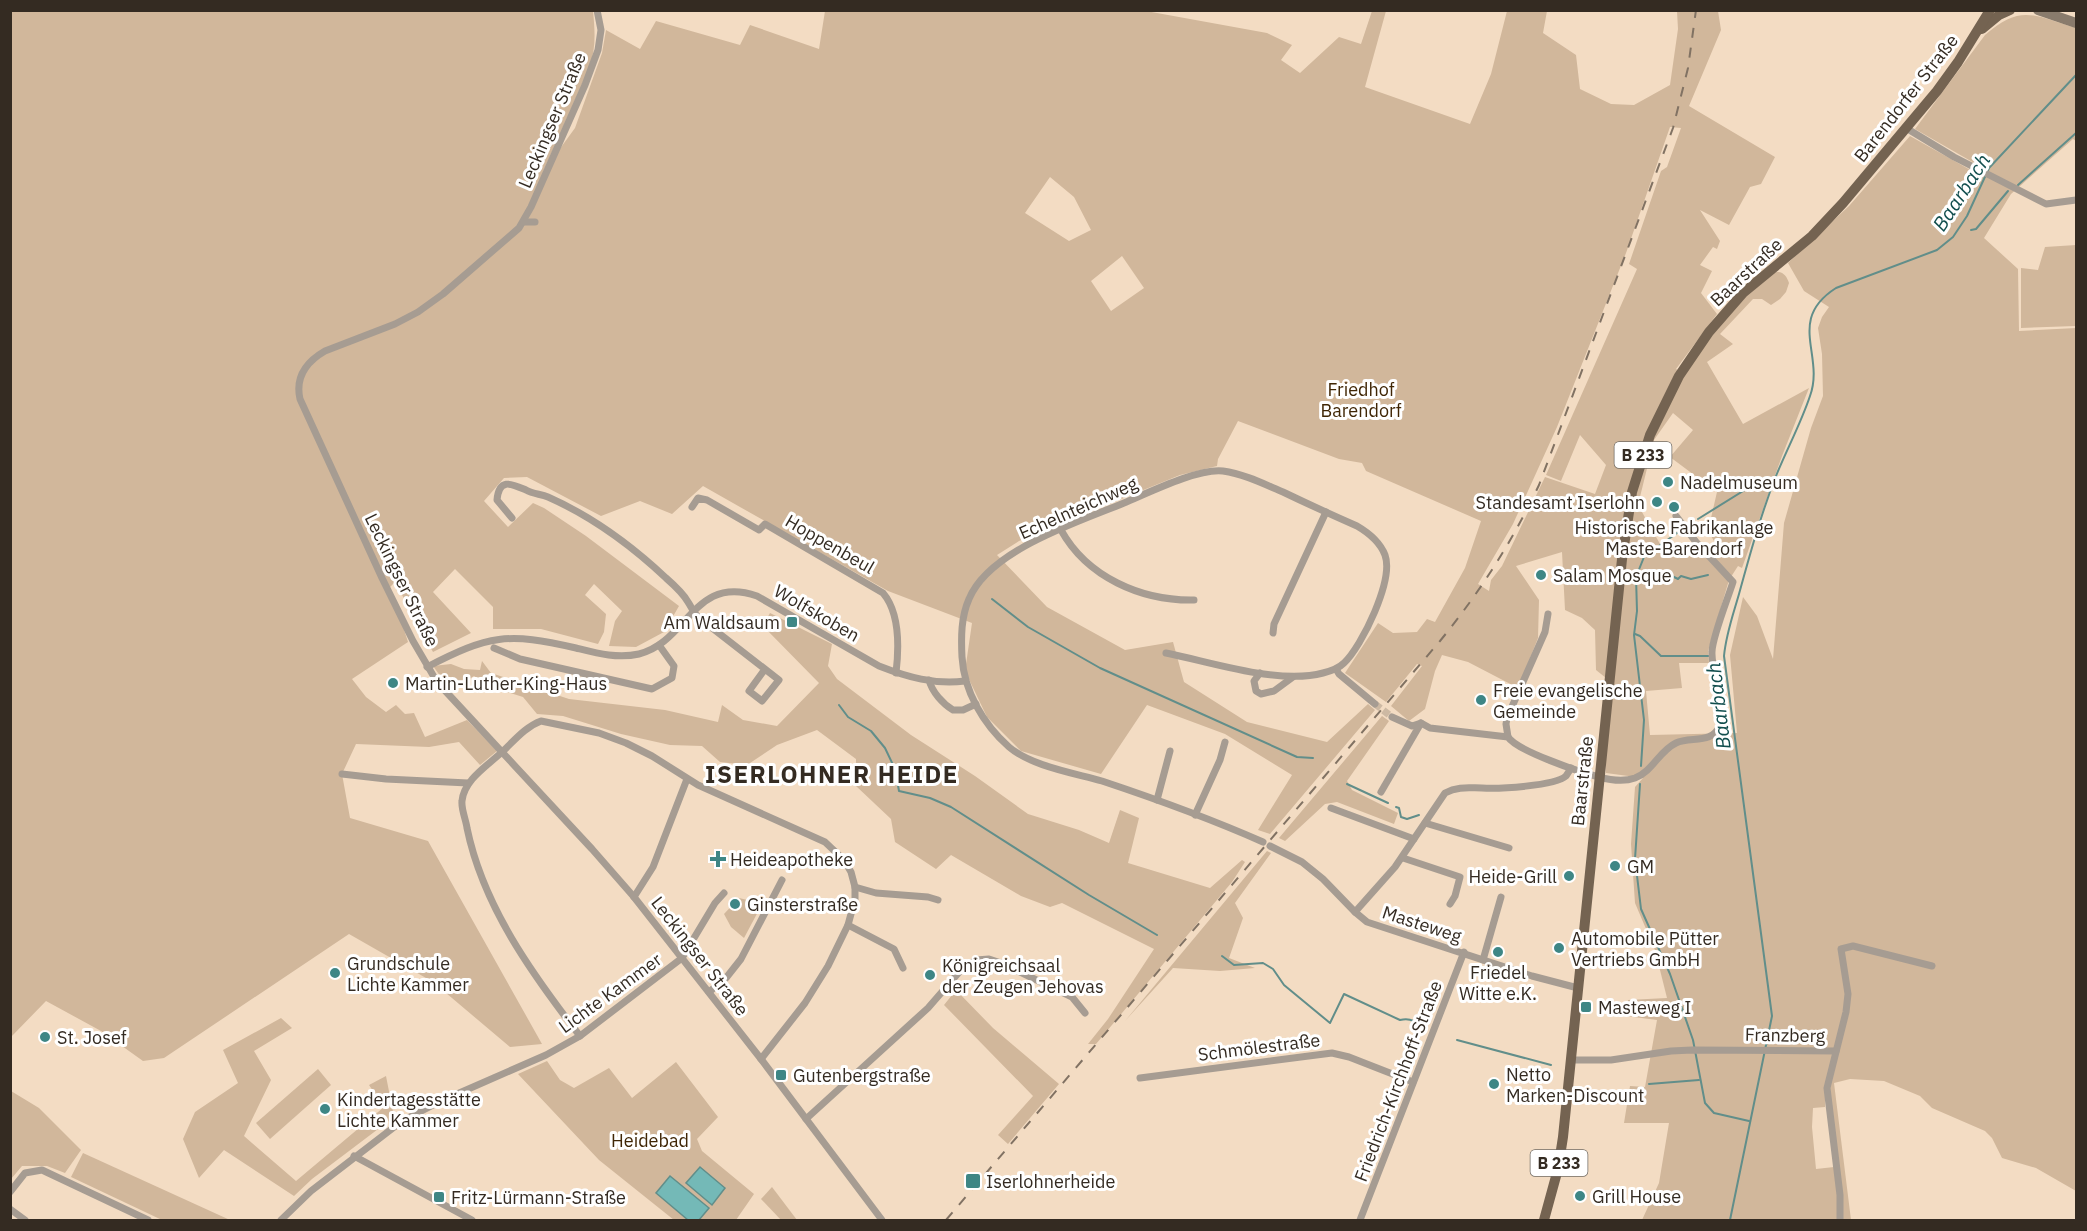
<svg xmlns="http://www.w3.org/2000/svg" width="2087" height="1231" font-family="'IBM Plex Sans',sans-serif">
<rect width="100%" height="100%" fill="#f3dcc3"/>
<!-- green -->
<g fill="#d1b79b" fill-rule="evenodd">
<path d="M11,11H593C595,31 596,47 590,66L543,172L575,128L602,53L606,30L640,49L656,21L740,45L750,25L819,49L825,11H1146L1267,33L1292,45L1281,60L1300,73L1339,37L1361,44L1372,11H1386L1365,87L1470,124L1491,74L1507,11H1547L1543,33L1576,55L1580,89L1611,104L1634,105L1670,85L1678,29L1677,11H1718L1721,30L1689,106L1775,157L1761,184L1750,187L1729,225L1700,210L1720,241L1717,249L1713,247L1700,265L1712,271L1701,293L1717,314L1676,369L1684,374C1691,364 1697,353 1704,343C1713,331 1764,273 1777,272C1784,272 1787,277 1789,283L1786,292L1780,299L1771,305L1762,299H1753L1720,334L1733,344L1707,362L1743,424L1809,388L1782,456L1742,568L1738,566L1729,580L1708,651L1709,663H1679L1682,688L1646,691L1650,735L1737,733L1730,655L1743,597L1757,616L1773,659L1784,523L1811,428L1823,396L1822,354L1818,328L1822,317L1829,307L1804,291L1788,263L1849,206L1910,136L1974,172L1976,164L1915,129L1985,35C2021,3 2035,16 2076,28V141L2073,139L2011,194L1984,238L2018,269L2019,331L2076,328V1191L2036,1168L2002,1158L1992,1138L1985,1131L1932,1108L1920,1096L1884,1081L1850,1079L1834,1083L1851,1220H1842L1825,1089V1107L1813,1108L1812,1127L1816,1169L1834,1167L1840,1220H1642L1659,1183L1669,1123H1624L1630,1086L1645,1087L1657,1020L1626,1016L1628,1000L1667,998L1655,950L1635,903L1631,844L1635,787L1643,778L1606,773V678L1596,670L1595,630L1582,618L1565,610L1562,552L1516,566L1539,600L1538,638L1518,688L1468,662L1442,655L1435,671L1425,709L1409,721L1391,706L1422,666L1417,664L1386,702L1345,673L1378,623L1393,633L1417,632L1427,619L1435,622L1465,568L1481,521L1366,471L1362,463L1339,459L1238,421L1218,459L1217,466L1180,475L1019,541L997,555L1047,607L1125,650L1173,642L1184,682L1247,722L1327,742L1368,704L1375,710L1270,834L1258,830L1292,775L1225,734L1147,705L1101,774L1021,751L987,717L965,671L972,623L888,591L703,486L672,514L640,501L601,516L527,477L504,478L484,501L508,527L533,503L544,508L586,536L679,606L664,632L636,647L609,646L615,621L622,611L594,584L585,595L606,614L604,632L598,644L541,629H493V607L455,569L433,592L471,633L433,652L395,582L390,587L408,642L352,679L366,697L386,712L396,705L405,714L414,713L425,737L467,720L497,751L480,765L459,742L429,747L356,744L342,774L350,818L428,841L542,1044L510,1047L433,982L349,934L164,1058L143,1061L101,1031L46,1001L11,1037ZM1670,127L1681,128L1667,167L1661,171L1629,264L1637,269L1546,475L1561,481L1580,435L1606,465L1595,494L1545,477L1502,566L1491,580L1489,591L1478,584L1513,524L1557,427L1626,253ZM1050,177L1074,197L1091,230L1069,241L1025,213ZM1122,256L1144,288L1111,311L1091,281ZM1673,413L1693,430L1670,457L1717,492L1708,531L1720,551L1710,559L1693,542L1678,553L1664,551L1638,505L1654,440Z"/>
<path d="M2076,245V326L2021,328V268L2038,270L2045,247Z"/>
<path d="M770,613L832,644L828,666L837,679L911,735L975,776L1028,814L1079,830L1109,843L1120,810L1139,818L1128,863L1210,888L1242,860L1245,862L1232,882L1096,1044H1088L1108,1019L1154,949L1062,903L1050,907L1021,896L951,855L936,869L895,842L891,819L856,786V759L817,730L777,745L747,765L720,762L702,746L670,745L621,734L563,716L537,714L523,697L491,687L474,676L451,691L433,666L451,664L464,669L480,670L482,661L491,673L569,699L665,710L718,722L722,705L743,720L777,726L819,683L763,626Z"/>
<path d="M1382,716L1389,721L1347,781L1352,790L1398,813L1394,824L1337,802L1325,804L1285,841L1279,838Z"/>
<path d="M1267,851L1271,853L1235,903L1243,918L1229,958L1255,968L1220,971L1173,968L1125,1021Z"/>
<path d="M739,898L760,903V908L744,938L731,927L724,914Z"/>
<path d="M956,990L993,1028L1059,1084L1008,1144L998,1135L1033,1096L944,1005Z"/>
<path d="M281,1018L292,1028L254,1051L271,1080L244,1136L296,1181L384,1107L369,1085L386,1076L394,1117L312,1179L294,1196L224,1150L199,1178L183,1139L195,1112L238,1083L223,1050Z"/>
<path d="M547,1061L560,1080L574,1088L609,1068L632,1098L676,1062L718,1117L697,1139L702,1151L754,1194L736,1220H674L599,1160L518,1074Z"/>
<path d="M318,1069L331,1085L270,1139L256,1123Z"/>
<path d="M11,1091L39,1108L81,1150L65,1173L47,1166H22L11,1179Z"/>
<path d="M83,1153L230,1220H162L71,1177Z"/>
<path d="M772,1187L797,1220H781L761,1199Z"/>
</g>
<!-- water -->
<g fill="#74b9b7" stroke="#618e8a" stroke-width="1.5">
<path d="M700,1167L725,1188L712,1205L686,1183Z"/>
<path d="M670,1176L709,1208L699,1220H688L656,1193Z"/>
</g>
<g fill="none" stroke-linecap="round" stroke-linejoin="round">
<!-- stream -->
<g stroke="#618e8a" stroke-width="2">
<path d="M2018,185L2076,133"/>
<path d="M1971,230L1976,229L2008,191"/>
<path d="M1698,519L1764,478"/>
<path d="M1670,575L1678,579L1681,576L1691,579L1708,575"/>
<path d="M992,599L1028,627L1100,668L1297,757L1313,758"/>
<path d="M1635,634L1640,636L1661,656H1709"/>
<path d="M839,705L848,717L871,731L885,748L895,769L899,791L930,798L951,807L1089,895L1157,935"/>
<path d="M1641,766L1644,720L1634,635L1637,611L1636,577L1644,557L1681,530"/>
<path d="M1347,784L1388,803"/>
<path d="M1640,784L1635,859L1641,909L1670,974L1693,1040L1705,1103L1714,1113L1749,1121"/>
<path d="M1396,807L1399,808L1401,817L1407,819L1419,815"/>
<path d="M1222,956L1234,965L1263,963L1273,969L1284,985L1330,1023L1344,994L1400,1020C1411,1017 1417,1022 1424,1031"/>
<path d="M1457,1040L1551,1065"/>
<path d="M1649,1084L1699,1080"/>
<path d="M1730,1220L1772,1016L1724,656C1726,634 1733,615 1739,594C1750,554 1761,514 1776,476C1787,449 1801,423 1810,396C1825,355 1786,320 1836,288L1937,250L1953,237L1967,216L1989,168L2076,75"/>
</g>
<!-- minor-tunnel -->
<path stroke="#cdb9a3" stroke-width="7" stroke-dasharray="7 3.5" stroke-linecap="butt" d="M1375,704L1392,717"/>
<!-- minor -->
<g stroke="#a69c92" stroke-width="7">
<path d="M597,10L601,30L598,50L585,85L531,207L519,228L443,294L418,312L395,324L325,351C306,362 295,377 300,399L382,578L413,641L437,682L592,849L634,897L761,1059L882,1220"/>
<path d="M1906,128L1954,157L2046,204L2076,200"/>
<path d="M524,222H535"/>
<path d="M692,507L698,498L707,500L759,530L765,524L883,593C900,613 899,648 896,673"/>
<path d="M512,518L497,500C499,477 512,484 526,490C533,494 541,494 548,497C591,516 632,546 666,578C674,585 683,593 688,602C692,608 693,612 698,617L779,680L762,701L749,691L765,669"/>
<path d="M1061,530C1087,577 1141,601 1194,600"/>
<path d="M1273,633L1274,624L1326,512"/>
<path d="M494,648L520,659L652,689L672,678L674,666L659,645"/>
<path d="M1166,653C1211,662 1279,685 1323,673C1331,671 1338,669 1344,663C1362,646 1394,580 1385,555C1380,542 1369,533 1357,526C1332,515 1308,504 1283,492C1264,484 1244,474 1223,471C1198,468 1148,493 1124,503C1078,522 989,550 969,599C961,617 961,637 962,657C964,691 983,724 1009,747C1031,766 1074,773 1102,781C1156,799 1211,819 1263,842"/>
<path d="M427,667C489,635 507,632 576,648C596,653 617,659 639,654C688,642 694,574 757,596L879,666C907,677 935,685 965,681"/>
<path d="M1336,669L1339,674L1375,704"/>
<path d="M1260,673L1254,681L1256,691L1261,694L1274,691L1293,677"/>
<path d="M929,680C932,692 943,704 953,710H963L976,704"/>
<path d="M1392,717L1412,726L1421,723L1430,728L1508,737C1517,751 1580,772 1599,777C1610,780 1624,782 1635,778C1653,771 1659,751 1676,743C1691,736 1712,745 1720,725C1726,710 1711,671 1712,652C1712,638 1728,598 1733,582L1696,542L1676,516"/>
<path d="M1508,737L1506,724L1507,718L1545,632L1548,614"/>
<path d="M342,774L386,779L468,783"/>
<path d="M1381,792L1421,723"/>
<path d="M1157,800L1170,751"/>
<path d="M1331,808L1414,839"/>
<path d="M1195,815L1220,760L1225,742"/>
<path d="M1425,823L1509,848"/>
<path d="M1270,846L1302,862L1323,879L1355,912L1395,867L1445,793C1458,786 1469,788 1482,788C1498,789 1555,786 1566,776C1568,773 1570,770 1571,768"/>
<path d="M1403,858L1460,877L1455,896L1450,904"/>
<path d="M855,887L876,893L928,897L938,900"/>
<path d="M634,897L653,867L687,779"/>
<path d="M1355,912L1367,922L1532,976L1578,988"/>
<path d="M848,925L894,949L903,968"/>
<path d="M1483,960L1501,897"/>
<path d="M709,992L726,978L741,959L782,880"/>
<path d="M580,1036C532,974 483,906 467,828C466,820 461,809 462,801C464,780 487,766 502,752C514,741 525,727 541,721L599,733L626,743L652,756L698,785L825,842L844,860L851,872L855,887V899L848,925L828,966L805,1003L761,1059"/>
<path d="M1571,1060H1611L1671,1051L1692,1050L1836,1051"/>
<path d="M1140,1078L1332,1053L1349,1057L1413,1082"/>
<path d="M806,1119L928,1008L961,970L976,960L989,959L1001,963L1072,997L1085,1013"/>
<path d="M354,1156L472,1220"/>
<path d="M10,1192L25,1173L42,1170L148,1220"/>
<path d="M10,1209L25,1220"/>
<path d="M281,1220L311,1191L402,1121L441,1101L546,1055L580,1036L682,958L715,903L724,893"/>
<path d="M1360,1220L1464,952"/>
<path d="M1840,1220V1195L1827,1088L1846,1012L1848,994L1841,949L1853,946L1932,966"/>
</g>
<!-- secondary -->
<path stroke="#897b6c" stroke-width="10" d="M2038,10L2076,23"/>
<!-- primary -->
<g stroke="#746351" stroke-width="10">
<path d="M1982,29L1999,15L2010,10"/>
<path d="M1544,1220L1558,1169L1563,1137L1622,559L1632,492L1650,435L1679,376L1709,332L1743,293L1812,236L1843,203L1937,91L1958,62L1990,10"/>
</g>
<!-- rail -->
<path stroke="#817263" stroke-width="2" stroke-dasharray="10 10" stroke-linecap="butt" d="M946,1220L1440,641C1480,592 1512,542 1539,485L1673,128L1688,68L1696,10"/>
</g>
<!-- markers -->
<g fill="#3e8685" stroke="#fff" stroke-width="2">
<circle cx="1668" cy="482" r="6"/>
<circle cx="1657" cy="502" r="6"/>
<circle cx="1674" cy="507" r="6"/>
<circle cx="1541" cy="575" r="6"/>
<rect x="786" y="616" width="12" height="12" rx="3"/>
<circle cx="393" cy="683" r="6"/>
<circle cx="1481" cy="700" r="6"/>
<path d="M715 850h6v6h6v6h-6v6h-6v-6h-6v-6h6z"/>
<circle cx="1615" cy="866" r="6"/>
<circle cx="1569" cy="876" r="6"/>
<circle cx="735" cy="904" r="6"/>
<circle cx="1559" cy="948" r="6"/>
<circle cx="1498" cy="952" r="6"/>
<circle cx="335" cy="973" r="6"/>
<circle cx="930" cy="975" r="6"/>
<rect x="1580" y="1001" width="12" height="12" rx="3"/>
<circle cx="45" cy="1037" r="6"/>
<rect x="775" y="1069" width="12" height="12" rx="3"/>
<circle cx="1494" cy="1084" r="6"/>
<circle cx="325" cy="1109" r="6"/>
<rect x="965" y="1173" width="16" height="16" rx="3"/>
<circle cx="1580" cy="1196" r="6"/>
<rect x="433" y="1191" width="12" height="12" rx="3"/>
</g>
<g text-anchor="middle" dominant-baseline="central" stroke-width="6" stroke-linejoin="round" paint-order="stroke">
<!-- shield labels -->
<g fill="#fff" stroke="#716b64" stroke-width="1.5">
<rect x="1614.5" y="442" width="57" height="26" rx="4.5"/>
<rect x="1530.5" y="1150" width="57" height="26" rx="4.5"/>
</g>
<g font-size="16" font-weight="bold" fill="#342b22">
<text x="1643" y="455">B 233</text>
<text x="1559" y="1163">B 233</text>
</g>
<!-- street labels -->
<g font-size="18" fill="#342b22" stroke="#fff">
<text transform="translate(1906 98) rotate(-52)">Barendorfer Straße</text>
<text transform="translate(552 120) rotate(-67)">Leckingser Straße</text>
<text transform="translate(1746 272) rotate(-43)">Baarstraße</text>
<text transform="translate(1078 508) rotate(-24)">Echelnteichweg</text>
<text transform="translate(830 544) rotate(30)">Hoppenbeul</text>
<text transform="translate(402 580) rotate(64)">Leckingser Straße</text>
<text transform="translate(817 613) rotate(30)">Wolfskoben</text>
<text transform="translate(1582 781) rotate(-84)">Baarstraße</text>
<text transform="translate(1422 924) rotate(18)">Masteweg</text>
<text transform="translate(700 956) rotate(52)">Leckingser Straße</text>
<text transform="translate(610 993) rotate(-36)">Lichte Kammer</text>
<text transform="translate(1785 1035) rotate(1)">Franzberg</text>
<text transform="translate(1259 1047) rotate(-7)">Schmölestraße</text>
<text transform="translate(1398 1081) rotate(-69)">Friedrich-Kirchhoff-Straße</text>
</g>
<!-- park labels -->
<g font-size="18" fill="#402605" stroke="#fff">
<text x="1361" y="389">Friedhof<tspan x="1361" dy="21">Barendorf</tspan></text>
<text x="650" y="1140">Heidebad</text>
</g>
<!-- poi labels -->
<g font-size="18" fill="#342b22" stroke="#fff" text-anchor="start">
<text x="1680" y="482">Nadelmuseum</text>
<text x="1645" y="502" text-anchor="end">Standesamt Iserlohn</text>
<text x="1674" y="527" text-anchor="middle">Historische Fabrikanlage<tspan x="1674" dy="21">Maste-Barendorf</tspan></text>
<text x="1553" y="575">Salam Mosque</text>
<text x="780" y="622" text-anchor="end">Am Waldsaum</text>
<text x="405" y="683">Martin-Luther-King-Haus</text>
<text x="1493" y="690">Freie evangelische<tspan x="1493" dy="21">Gemeinde</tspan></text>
<text x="730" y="859">Heideapotheke</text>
<text x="1627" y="866">GM</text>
<text x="1557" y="876" text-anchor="end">Heide-Grill</text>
<text x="747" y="904">Ginsterstraße</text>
<text x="1571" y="938">Automobile Pütter<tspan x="1571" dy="21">Vertriebs GmbH</tspan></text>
<text x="347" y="963">Grundschule<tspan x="347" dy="21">Lichte Kammer</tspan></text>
<text x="942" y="965">Königreichsaal<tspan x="942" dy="21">der Zeugen Jehovas</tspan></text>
<text x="1498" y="972" text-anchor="middle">Friedel<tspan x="1498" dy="21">Witte e.K.</tspan></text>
<text x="1598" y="1007">Masteweg I</text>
<text x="57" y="1037">St. Josef</text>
<text x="1506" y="1074">Netto<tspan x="1506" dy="21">Marken-Discount</tspan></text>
<text x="793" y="1075">Gutenbergstraße</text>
<text x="337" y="1099">Kindertagesstätte<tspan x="337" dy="21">Lichte Kammer</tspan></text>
<text x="986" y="1181">Iserlohnerheide</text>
<text x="1592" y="1196">Grill House</text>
<text x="451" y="1197">Fritz-Lürmann-Straße</text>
</g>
<!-- water labels -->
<g font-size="20" font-style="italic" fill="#114e4e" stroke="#fff">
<text transform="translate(1961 192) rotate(-57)">Baarbach</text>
<text transform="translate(1718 706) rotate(-97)">Baarbach</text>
</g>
<!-- district labels -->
<g font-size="24" font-weight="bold" letter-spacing="1.5" fill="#342b22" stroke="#fff">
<text x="832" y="774">ISERLOHNER HEIDE</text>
</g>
</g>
<!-- border -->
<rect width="2087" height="1231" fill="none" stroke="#342b22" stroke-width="24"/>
</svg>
